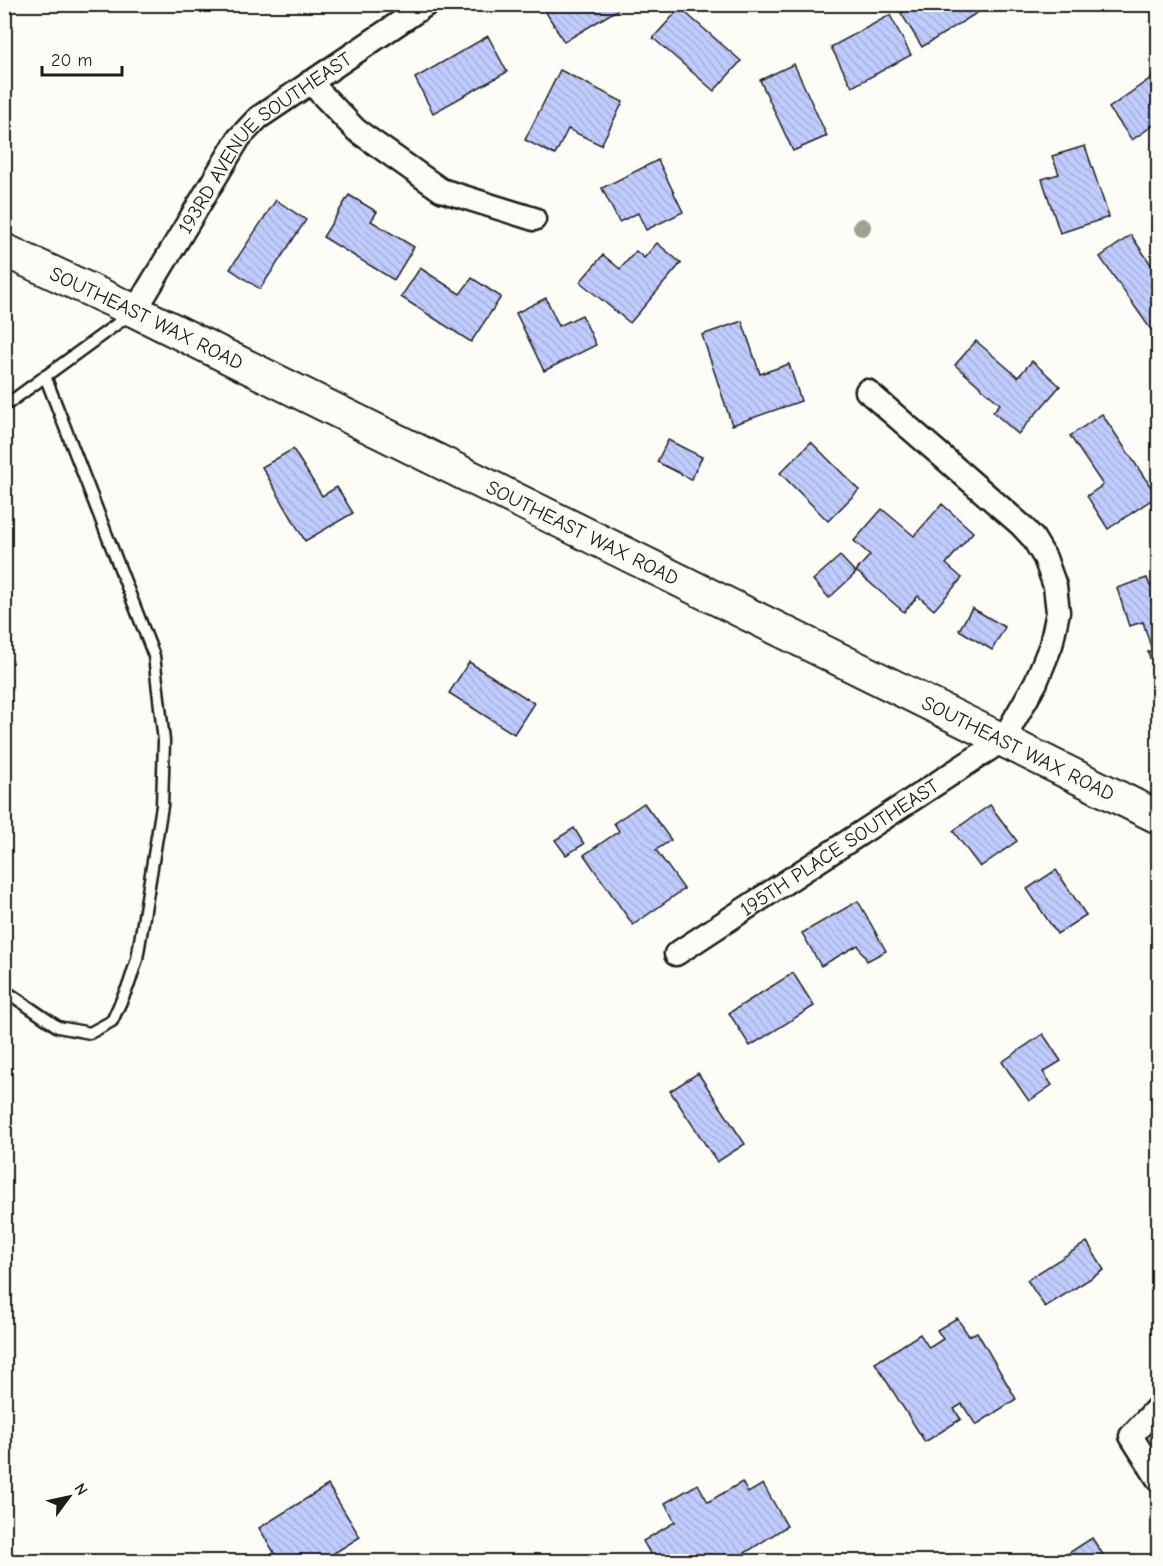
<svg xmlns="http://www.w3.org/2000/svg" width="1163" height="1566" font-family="'Comic Neue',sans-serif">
<defs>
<pattern id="building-back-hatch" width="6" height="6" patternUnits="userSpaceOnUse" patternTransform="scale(1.5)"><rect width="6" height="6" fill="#bfccfd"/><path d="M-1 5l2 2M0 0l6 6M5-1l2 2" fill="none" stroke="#a4afd8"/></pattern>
</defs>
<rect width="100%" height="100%" fill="#fdfcf7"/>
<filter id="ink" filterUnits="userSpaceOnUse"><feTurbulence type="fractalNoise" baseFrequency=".0167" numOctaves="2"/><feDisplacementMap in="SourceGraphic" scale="12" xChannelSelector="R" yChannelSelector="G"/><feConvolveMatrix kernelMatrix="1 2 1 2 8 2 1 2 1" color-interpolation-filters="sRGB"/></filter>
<g filter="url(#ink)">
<!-- building -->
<g fill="url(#building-back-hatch)" stroke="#1c1c1c" stroke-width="1.5">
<path d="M541,4H627L564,42Z"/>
<path d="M914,4H988V6L922,47L901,13Z"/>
<path d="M680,8L741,61L714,91L653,38Z"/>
<path d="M890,15L911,55L852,87L831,47Z"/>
<path d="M488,36L507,72L433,113L415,78Z"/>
<path d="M794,64L827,136L793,151L760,80Z"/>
<path d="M560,70L623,102L601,145L568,129L555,155L525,140Z"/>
<path d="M1158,73V122L1132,140L1109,108Z"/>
<path d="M1085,146L1109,217L1060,233L1042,179L1059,174L1052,156Z"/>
<path d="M658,160L683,212L646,230L638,213L619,222L602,188Z"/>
<path d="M349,195L377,212L371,221L414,247L394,280L323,237Z"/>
<path d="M276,200L306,220L260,289L230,269Z"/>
<path d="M1131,235L1158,275V331L1154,334L1100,257Z"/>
<path d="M657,243L681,263L630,323L580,282L603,255L620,269L636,251L644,258Z"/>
<path d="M420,268L460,294L472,278L501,297L471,342L401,297Z"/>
<path d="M546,298L559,326L582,315L596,345L544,371L516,313Z"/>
<path d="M742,321L760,374L789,364L801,401L732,425L702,335Z"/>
<path d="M976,341L1018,377L1032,361L1060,386L1018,434L993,412L1000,404L955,365Z"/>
<path d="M1102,414L1157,496L1108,529L1087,496L1103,485L1070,436Z"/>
<path d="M668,440L702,457L691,479L657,462Z"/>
<path d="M811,442L859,490L828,521L780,473Z"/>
<path d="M293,449L322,496L337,487L353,513L305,541L262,467Z"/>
<path d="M942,504L973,532L946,564L962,578L934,610L918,596L904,612L856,571L870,555L854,541L882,509L914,536Z"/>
<path d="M840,556L856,573L829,598L813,580Z"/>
<path d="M1147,578L1150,586L1158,583V679L1157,680L1148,652L1152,650L1143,622L1129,626L1117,588Z"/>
<path d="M972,608L1005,627L992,650L959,630Z"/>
<path d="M469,662L534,703L514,734L449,693Z"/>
<path d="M644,803L671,840L656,850L684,889L633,925L584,855L619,831L614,823Z"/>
<path d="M990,805L1017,841L980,867L953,831Z"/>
<path d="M574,828L584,844L566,855L555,840Z"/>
<path d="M1056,870L1086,915L1057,934L1027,889Z"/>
<path d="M858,901L886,951L867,961L858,945L821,966L802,933Z"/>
<path d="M793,973L814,1006L750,1046L729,1013Z"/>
<path d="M1043,1034L1061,1061L1043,1072L1052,1085L1029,1101L1002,1062Z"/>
<path d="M698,1073L745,1144L717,1162L670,1091Z"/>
<path d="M1087,1242L1104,1270L1045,1307L1027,1280Z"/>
<path d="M957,1318L969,1336L977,1332L1016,1399L976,1425L962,1404L954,1409L961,1419L925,1442L875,1363L920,1334L929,1348L943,1339L937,1330Z"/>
<path d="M742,1482L748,1493L763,1484L787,1526L731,1562H655L643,1541L675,1522L665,1503L698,1484L708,1502Z"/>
<path d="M328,1485L360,1537L320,1562H280L259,1528Z"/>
<path d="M1092,1538L1108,1562H1055Z"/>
</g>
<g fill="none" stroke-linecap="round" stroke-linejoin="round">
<!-- lane casing -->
<g stroke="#1c1c1c" stroke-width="15">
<g id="lane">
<path d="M4,405L10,402L132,313"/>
<path d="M4,990L58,1027L90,1033L112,1021L129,984L137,959L162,806L164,741L154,656L45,376"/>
</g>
</g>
<!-- street casing -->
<g stroke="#1c1c1c" stroke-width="27">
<g id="street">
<path d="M310,82L356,130L441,190L534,219"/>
<path id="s1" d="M135,311L239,138L258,118L427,4"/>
<path id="s2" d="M676,954L1003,740L1036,682L1051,645L1058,612L1055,586L1045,558L1033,538L1021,525L867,391"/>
<path d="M1158,1407L1131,1436L1158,1479"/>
</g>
</g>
<!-- secondary casing -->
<g stroke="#1c1c1c" stroke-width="36">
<g id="secondary">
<path id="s3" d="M4,250L135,311L1158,817"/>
</g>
</g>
<!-- lane -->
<use href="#lane" stroke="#fdfcf7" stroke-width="10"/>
<!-- street -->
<use href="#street" stroke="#fdfcf7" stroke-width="22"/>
<!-- secondary -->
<use href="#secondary" stroke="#fdfcf7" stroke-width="32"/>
</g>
<!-- trees -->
<circle fill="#9ea192" cx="862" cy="227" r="9"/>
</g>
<g text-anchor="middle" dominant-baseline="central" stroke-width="5" stroke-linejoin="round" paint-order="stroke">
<!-- street labels -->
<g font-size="20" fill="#1c1c1c" stroke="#fdfcf7">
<text stroke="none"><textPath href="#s1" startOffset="216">193RD AVENUE SOUTHEAST</textPath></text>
<text stroke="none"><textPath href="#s3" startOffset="158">SOUTHEAST WAX ROAD</textPath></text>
<text stroke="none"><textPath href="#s3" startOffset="644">SOUTHEAST WAX ROAD</textPath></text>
<text stroke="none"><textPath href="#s3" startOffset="1130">SOUTHEAST WAX ROAD</textPath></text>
<text stroke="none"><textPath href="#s2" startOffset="195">195TH PLACE SOUTHEAST</textPath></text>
</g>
</g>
<!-- margin -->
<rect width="1163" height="1566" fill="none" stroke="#fdfcf7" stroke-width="24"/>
<rect x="12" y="12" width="1139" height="1542" fill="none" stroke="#1c1c1c" stroke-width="2" filter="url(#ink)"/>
<!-- north arrow -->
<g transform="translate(69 1497) rotate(57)" stroke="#fdfcf7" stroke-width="4.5" paint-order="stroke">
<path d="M0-4.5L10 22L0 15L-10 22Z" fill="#1c1c1c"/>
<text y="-9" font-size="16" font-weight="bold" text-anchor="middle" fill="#1c1c1c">N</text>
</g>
<!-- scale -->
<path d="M42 66v9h80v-9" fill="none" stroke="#1c1c1c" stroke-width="3"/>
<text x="51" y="66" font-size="18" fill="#1c1c1c" stroke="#fdfcf7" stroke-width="4.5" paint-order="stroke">20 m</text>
</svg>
